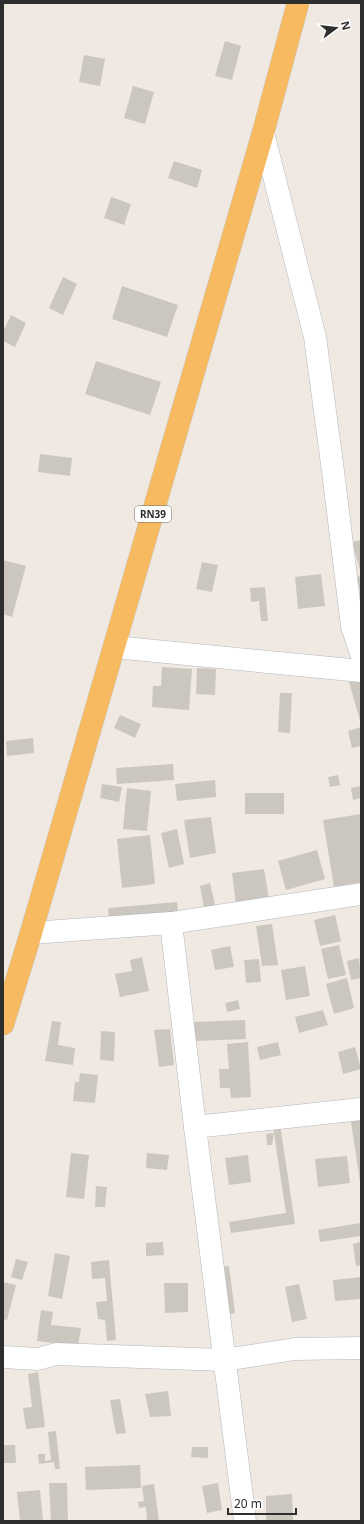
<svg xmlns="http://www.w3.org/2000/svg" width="364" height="1524" font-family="'Noto Sans',sans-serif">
<rect width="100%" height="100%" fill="#efe9e1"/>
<!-- building -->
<g fill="#cbc7bf">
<path d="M225,41L241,46L232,80L215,76Z"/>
<path d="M84,55L105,59L100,86L79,82Z"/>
<path d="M133,86L154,92L145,124L124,118Z"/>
<path d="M174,161L202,170L197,188L168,178Z"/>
<path d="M111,197L131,204L124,225L104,218Z"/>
<path d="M63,277L77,284L63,315L49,308Z"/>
<path d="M122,286L178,305L167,337L112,319Z"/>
<path d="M11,315L26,323L15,347L3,341V332Z"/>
<path d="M96,361L161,382L150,415L85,394Z"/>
<path d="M40,454L72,458L70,476L38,472Z"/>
<path d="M361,540V574L352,542Z"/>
<path d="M3,560L26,566L12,617L3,614Z"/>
<path d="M202,562L218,565L212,592L196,589Z"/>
<path d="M321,574L325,606L298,609L295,577Z"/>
<path d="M361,576V593H360L357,577Z"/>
<path d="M265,587L268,621H261L259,601L251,602L250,588Z"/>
<path d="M162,667L192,669L189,710L152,707L153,686H161Z"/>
<path d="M197,668L216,669L215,695L196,694Z"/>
<path d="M361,679V724L349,682Z"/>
<path d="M280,693H292L290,733L278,732Z"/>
<path d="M120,715L141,724L135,738L114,728Z"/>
<path d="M361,727V746L352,748L348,731Z"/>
<path d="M33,738L34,753L7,756L6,741Z"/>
<path d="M173,764L174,780L117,784L116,768Z"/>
<path d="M338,775L340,785L330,787L328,777Z"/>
<path d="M215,780L216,797L177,801L175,784Z"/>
<path d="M102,784L122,787L119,802L100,798Z"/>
<path d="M361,786V798L353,800L351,788Z"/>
<path d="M127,788L151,791L147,831L123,829Z"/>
<rect x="245" y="793" width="39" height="21"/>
<path d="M361,814V883L334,887L323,820Z"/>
<path d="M211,817L216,853L190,858L184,820Z"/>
<path d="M177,829L184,864L169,868L161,833Z"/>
<path d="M150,835L155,884L122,888L117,839Z"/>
<path d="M317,850L325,879L286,890L278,861Z"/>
<path d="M264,869L269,899L236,904L232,873Z"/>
<path d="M210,883L215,905L204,908L200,886Z"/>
<path d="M177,902L178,912L109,918L108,908Z"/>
<path d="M335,915L341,941L320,946L314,920Z"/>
<path d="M272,924L278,965L262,966L256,926Z"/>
<path d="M339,945L346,975L328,979L321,949Z"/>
<path d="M230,946L234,967L215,970L211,950Z"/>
<path d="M142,957L149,991L120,997L115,974L132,971L130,960Z"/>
<path d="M359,958L361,978L351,980L347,961Z"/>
<path d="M259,959L261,982L246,983L244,960Z"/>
<path d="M305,966L310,996L286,1000L281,970Z"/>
<path d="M347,978L354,1008L334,1014L326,984Z"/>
<path d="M238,1000L240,1009L227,1012L225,1003Z"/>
<path d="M323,1010L328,1025L299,1033L295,1017Z"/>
<path d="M245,1020L246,1039L195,1041L194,1022Z"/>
<path d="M52,1021L61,1022L58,1045L75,1048L73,1065L45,1061Z"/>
<path d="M170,1029L174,1065L159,1067L154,1030Z"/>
<path d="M101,1031L115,1032L114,1061L100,1060Z"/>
<path d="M248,1042L251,1097L231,1098L230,1088H220L219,1069H229L227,1044Z"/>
<path d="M278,1042L281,1055L260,1060L257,1047Z"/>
<path d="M355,1047L361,1069L343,1074L338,1052Z"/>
<path d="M80,1073L98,1075L95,1103L73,1101L75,1082H79Z"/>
<path d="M361,1114V1182H360L350,1115Z"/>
<path d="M280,1124L295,1224L231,1233L229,1222L286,1213L274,1133L272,1145H267L266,1134L274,1133L273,1125Z"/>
<path d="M71,1153L89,1155L84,1199L66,1197Z"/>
<path d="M147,1153L169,1155L167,1170L146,1168Z"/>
<path d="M248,1155L251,1182L229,1185L225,1158Z"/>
<path d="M347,1156L350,1183L318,1187L315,1159Z"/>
<path d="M96,1186L107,1187L105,1207H95Z"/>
<path d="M361,1223V1236L320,1242L318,1230Z"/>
<path d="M163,1242L164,1255L146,1256V1243Z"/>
<path d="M360,1242L361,1265L356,1266L353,1244Z"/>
<path d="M55,1253L70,1256L62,1299L48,1296Z"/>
<path d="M16,1259L28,1262L22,1280L11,1277Z"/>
<path d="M109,1260L116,1340L107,1341L105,1320L98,1319L96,1302L107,1301L105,1278L92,1279L91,1262Z"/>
<path d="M229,1266L235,1313L226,1315L220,1267Z"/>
<path d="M361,1277V1299L335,1301L333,1280Z"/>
<path d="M3,1282L16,1285L7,1320L3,1319Z"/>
<path d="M164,1283H188V1312L165,1313Z"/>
<path d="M299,1284L307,1319L292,1322L285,1287Z"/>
<path d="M41,1310L53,1312L51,1325L81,1328L78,1346L37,1341Z"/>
<path d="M38,1372L45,1427L26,1429L23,1408L32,1407L28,1374Z"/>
<path d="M168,1391L171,1416L150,1417L145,1394Z"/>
<path d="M120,1399L126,1433L116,1434L110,1400Z"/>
<path d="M56,1431L60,1469H55L54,1462L39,1464L38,1454H45V1461L51,1460L48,1432Z"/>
<path d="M3,1445H15L16,1463H3Z"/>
<path d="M192,1447H208V1458L191,1457Z"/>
<path d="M140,1465L141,1488L86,1490L85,1467Z"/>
<path d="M49,1483H67L68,1521H51Z"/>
<path d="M218,1483L222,1510L207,1513L202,1486Z"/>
<path d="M154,1484L159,1521H147L146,1507L139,1508L138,1502L144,1501L142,1486Z"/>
<path d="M40,1490L43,1521H20L17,1492Z"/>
<path d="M292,1494L293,1521H266V1496Z"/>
</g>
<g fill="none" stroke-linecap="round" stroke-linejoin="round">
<!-- minor casing -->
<g stroke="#b4b7c1" stroke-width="23">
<g id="minor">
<path d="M263,133L315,337L333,471L352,626L361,653"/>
<path d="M114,647L361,671"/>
<path d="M171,923L195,1127L245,1521"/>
<path d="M31,933L171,923L361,894"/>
<path d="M195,1127L361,1109"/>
<path d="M3,1357L38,1359L56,1354L224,1360L295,1349L361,1348"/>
</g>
</g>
<!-- trunk casing -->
<g stroke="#c9c9c9" stroke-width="23">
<path id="trunk" d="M3,1024L31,933L263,133L298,3"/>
</g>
<!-- minor -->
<use href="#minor" stroke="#fff" stroke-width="22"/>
<!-- trunk -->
<use href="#trunk" stroke="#f8ba60" stroke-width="22"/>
</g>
<g text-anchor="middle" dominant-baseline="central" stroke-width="3" stroke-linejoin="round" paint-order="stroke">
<!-- shield labels -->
<rect fill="#fff" stroke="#6d6d6d" stroke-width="1" x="135" y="506" width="36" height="16" rx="3"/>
<g font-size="10" font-weight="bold" fill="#2e2e2e">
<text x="153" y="514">RN39</text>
</g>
</g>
<!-- border -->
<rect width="364" height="1524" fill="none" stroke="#2e2e2e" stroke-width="8"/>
<!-- north arrow -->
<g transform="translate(336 28) rotate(75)" stroke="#ffffff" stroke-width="3" paint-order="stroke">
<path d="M0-3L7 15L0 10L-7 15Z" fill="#2e2e2e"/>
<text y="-6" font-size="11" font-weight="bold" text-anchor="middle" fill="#2e2e2e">N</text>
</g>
<!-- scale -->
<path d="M228 1508v6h68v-6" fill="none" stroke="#2e2e2e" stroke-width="2"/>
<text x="234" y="1508" font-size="12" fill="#2e2e2e" stroke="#ffffff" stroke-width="3" paint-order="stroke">20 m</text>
</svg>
